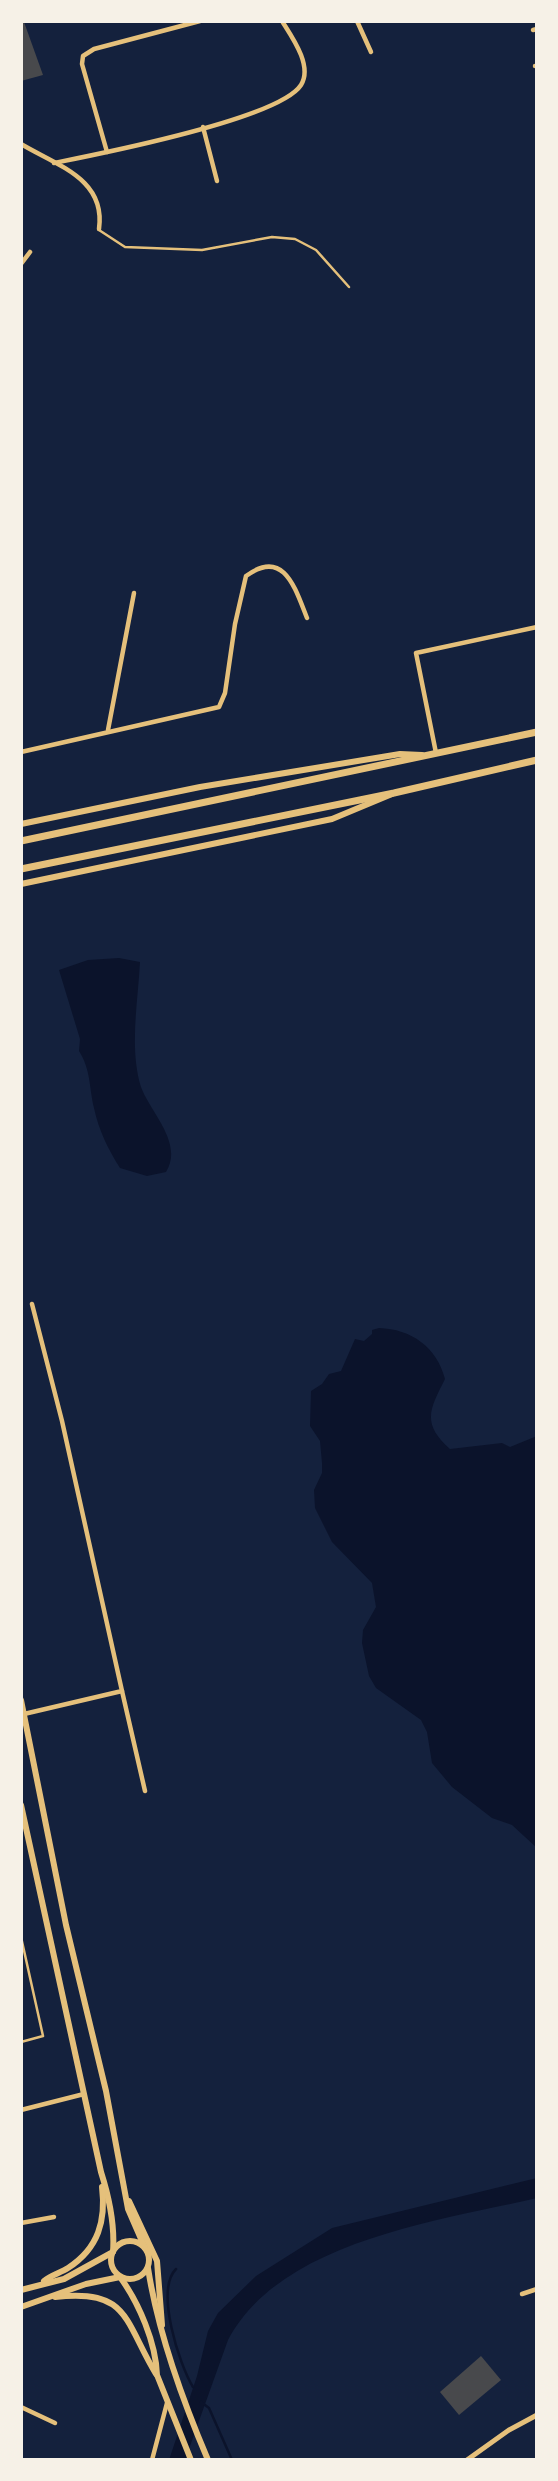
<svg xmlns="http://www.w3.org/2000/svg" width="558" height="2481" font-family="'Work Sans',sans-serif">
<rect width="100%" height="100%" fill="#14213d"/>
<!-- water -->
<g fill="#0b132b">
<path d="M119,958L140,962C138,1002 129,1048 141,1087C150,1112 184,1143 166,1172L147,1176L120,1168C108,1149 99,1131 94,1108C89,1087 91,1070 79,1051L80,1039L59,970L88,960Z"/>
<path d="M379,1328C411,1329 437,1347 445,1379C430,1409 421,1423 450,1449L502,1443L510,1447L537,1436V1848L512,1825L492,1818L452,1787L432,1763L427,1732L421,1720L376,1688L369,1676L362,1643L363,1630L376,1607L372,1583L332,1542L315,1508L314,1490L322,1473V1463L320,1441L310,1426L311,1391L322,1384L329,1374L341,1371L355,1339L364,1341L372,1334V1330Z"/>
<path d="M537,2178V2198C438,2221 280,2241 228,2340L185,2460H169L197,2376L208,2331L218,2313L256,2276L332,2228Z"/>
</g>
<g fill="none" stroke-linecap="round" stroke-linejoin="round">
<!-- stream -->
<g stroke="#0b132b" stroke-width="2.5">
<path d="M176,2269C155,2290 179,2364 193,2387"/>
<path d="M201,2402L209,2408L232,2460"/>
</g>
</g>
<!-- building -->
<g fill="#48494c">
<path d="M24,22L43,75L21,81V23Z"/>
<path d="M481,2356L501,2380L459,2415L440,2392Z"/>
</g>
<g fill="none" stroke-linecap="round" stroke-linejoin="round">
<!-- service -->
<g stroke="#e5c07b" stroke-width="2.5">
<path d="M99,230L125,247L202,250L272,237L295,239L316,250L349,287"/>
<path d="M21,1937L43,2036L21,2042"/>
</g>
<!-- minor -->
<g stroke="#e5c07b" stroke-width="4.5">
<path d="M357,21L371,52"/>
<path d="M533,30L537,29"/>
<path d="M535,66H537"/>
<path d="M203,127L217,181"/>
<path d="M21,144C58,166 106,179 99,229"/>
<path d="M107,152L82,64L83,56L94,49L200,21"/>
<path d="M54,163C99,154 279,119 301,85C313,66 292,37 282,21"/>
<path d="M21,264L30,252"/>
<path d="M108,730L134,593"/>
<path d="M21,752L219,707L225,693L235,624L246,576C284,548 295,588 307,618"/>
<path d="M436,753L416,653L537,627"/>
<path d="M122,1691L145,1791"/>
<path d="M24,1714L122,1691L62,1421L32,1304"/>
<path d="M21,2110L84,2094"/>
<path d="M21,2223L54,2217"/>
<path d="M522,2294L537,2289"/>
<path d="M21,2407L55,2423"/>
<path d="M152,2460L167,2403"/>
</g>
<!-- tertiary -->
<path stroke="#e5c07b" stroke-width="5" d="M467,2460L509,2430L537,2415"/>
<!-- secondary -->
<g stroke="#e5c07b" stroke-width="6">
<path d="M21,824L200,787L400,754L422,755"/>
<path d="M21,884L332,819L392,794"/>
<path d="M21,1700L66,1925L106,2091L128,2209L145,2248"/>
<path d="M21,1805L101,2172C109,2197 115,2225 113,2252L64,2279L21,2290"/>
<path d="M129,2201L157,2261L162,2325"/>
<circle cx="130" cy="2260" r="19"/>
<path d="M148,2268C158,2333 182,2399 208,2460"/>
<path d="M44,2281C51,2275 60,2273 68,2268C99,2248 106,2220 102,2187"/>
<path d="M55,2297C129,2288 124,2321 156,2374"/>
<path d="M21,2307L86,2284L120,2277C139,2303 156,2343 157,2375L191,2460"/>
</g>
<!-- trunk -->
<g stroke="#e5c07b" stroke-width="7">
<path d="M21,841L537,732"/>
<path d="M21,869L394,793L537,760"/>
</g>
</g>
<!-- border -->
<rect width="558" height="2481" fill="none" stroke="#f6f1e7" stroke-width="46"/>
</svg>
